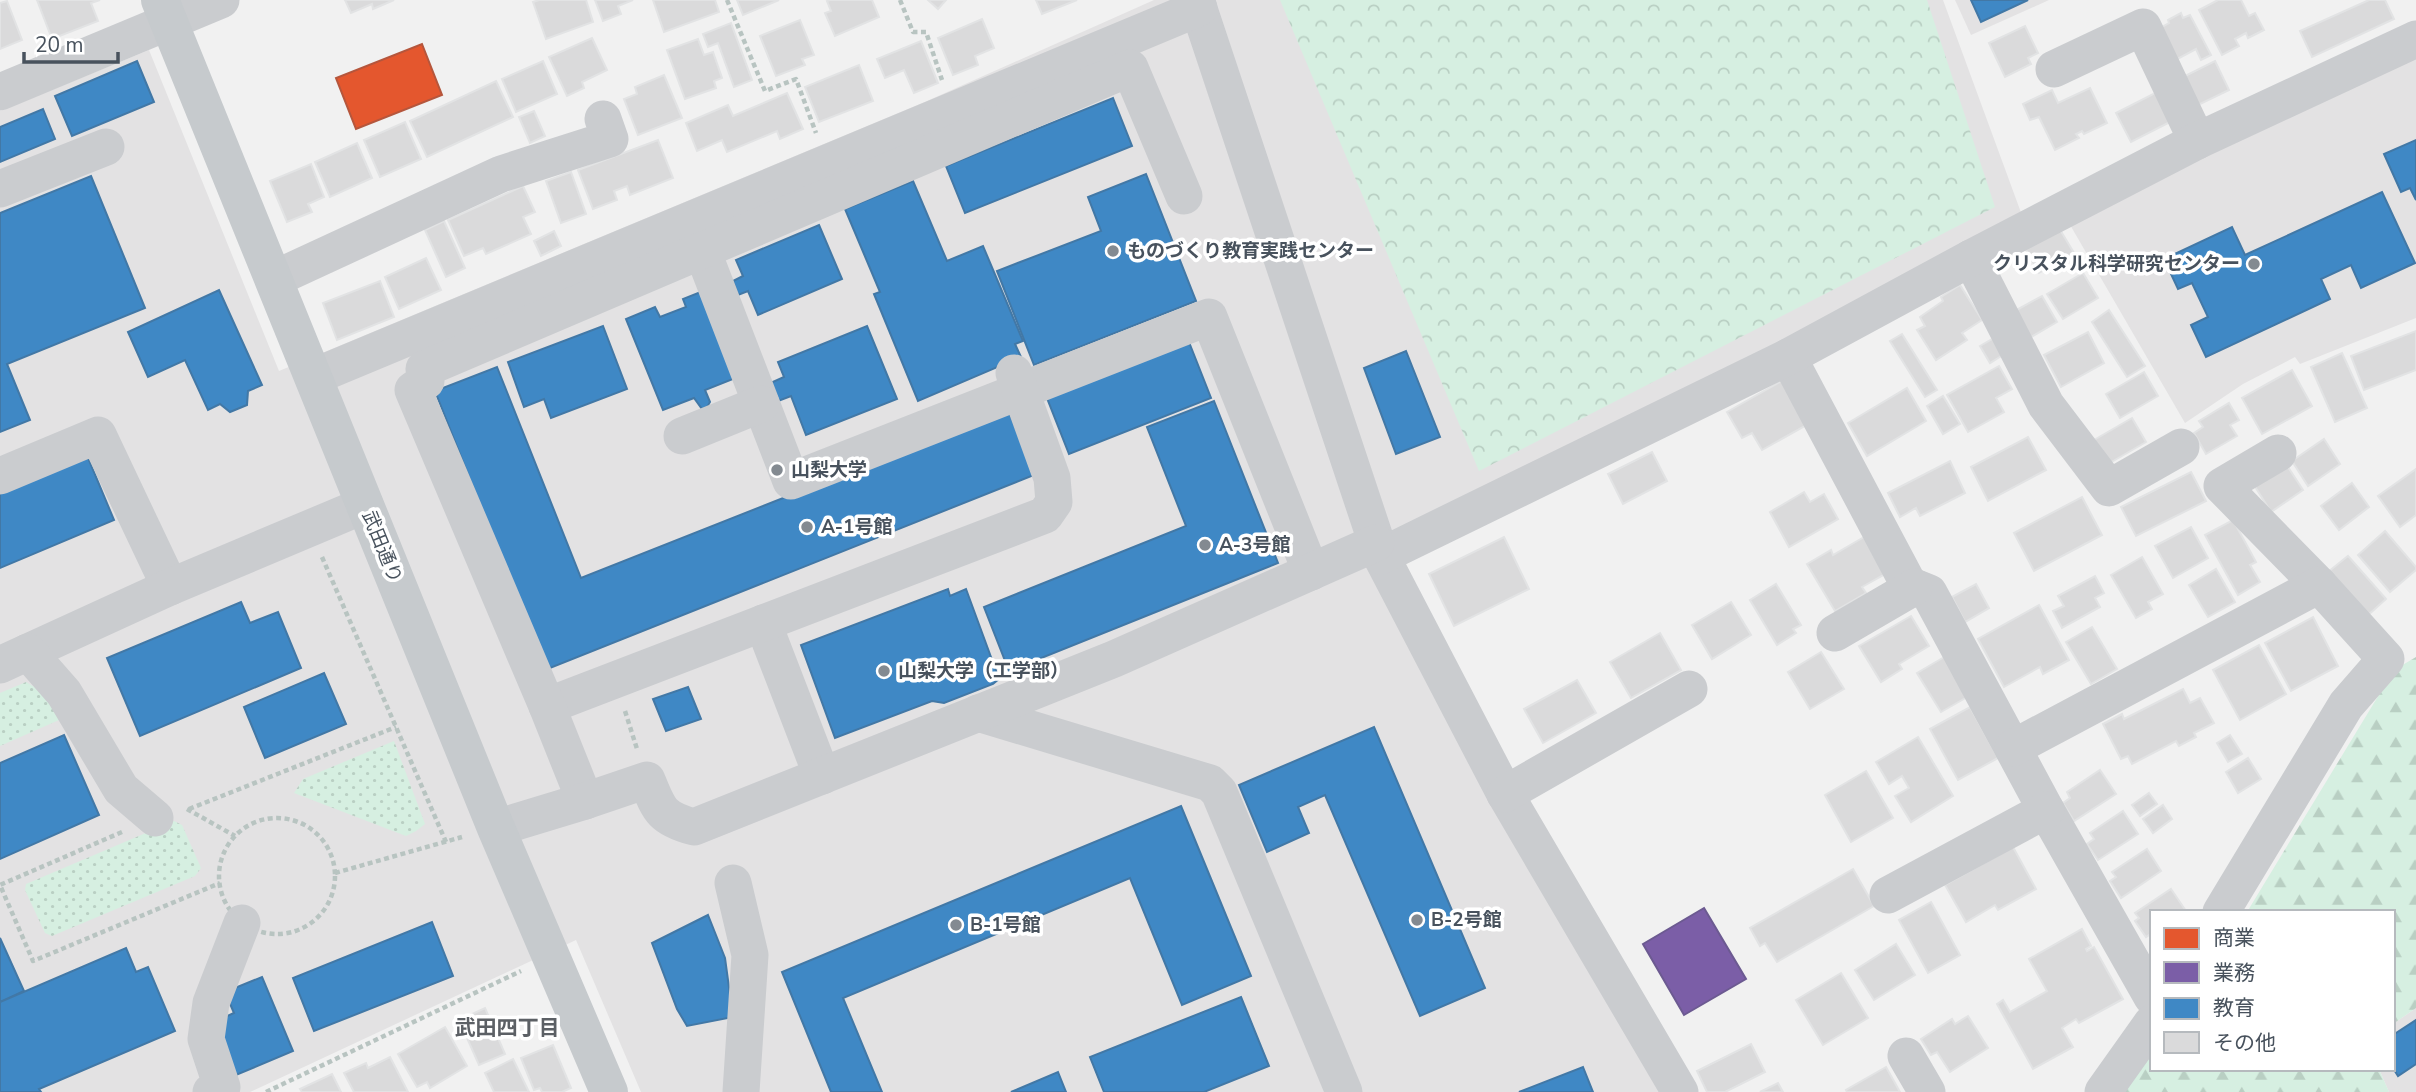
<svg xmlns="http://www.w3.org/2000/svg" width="2416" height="1092" font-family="'Nunito Sans','Noto Sans JP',sans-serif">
<defs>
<pattern id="grass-dots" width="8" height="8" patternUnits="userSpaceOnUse" patternTransform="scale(1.75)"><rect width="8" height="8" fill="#d6efe1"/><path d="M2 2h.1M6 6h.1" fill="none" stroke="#b9cfc3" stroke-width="1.8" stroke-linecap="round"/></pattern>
<pattern id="forest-firs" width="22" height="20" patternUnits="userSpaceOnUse" patternTransform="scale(1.75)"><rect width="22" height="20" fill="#d6efe1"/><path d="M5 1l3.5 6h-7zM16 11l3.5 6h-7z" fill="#b9cfc3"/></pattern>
<pattern id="park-crowns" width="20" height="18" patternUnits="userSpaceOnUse" patternTransform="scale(1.75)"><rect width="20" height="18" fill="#d6efe1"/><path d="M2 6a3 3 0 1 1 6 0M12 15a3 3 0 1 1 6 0" fill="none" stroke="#b9cfc3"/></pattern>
</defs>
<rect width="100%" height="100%" fill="#f1f1f1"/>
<!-- education -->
<g fill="#e3e2e3">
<path d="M1154,0H1943L2023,218L1372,569L1665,1092H641L576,940L250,1092H0V111L149,50L279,371L927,101Z"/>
<path d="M1955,0H2049L1971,35Z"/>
<path d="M2416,39V318L2300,364L2295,357L2243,384L2185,423L2062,211Z"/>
<path d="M2416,1008V1092H2389L2379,1069H2393V1024Z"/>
</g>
<!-- grass -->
<g fill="url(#grass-dots)">
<path d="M26,682L51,697L59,720L0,746V693Z"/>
<path d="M394,741L425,824L416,831L406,836L294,793L303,779Z"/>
<path d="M174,821L182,825L201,868L195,876L52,936L45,933L25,890L26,884Z"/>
</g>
<!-- forest -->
<g fill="url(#forest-firs)">
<path d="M2416,657V1008L2393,1024V912H2247L2394,670Z"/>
<path d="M2152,1046V1069H2379L2389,1092H2119Z"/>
</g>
<!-- park -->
<path fill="url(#park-crowns)" d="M1280,0H1927L1995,207L1479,471Z"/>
<!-- shops -->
<path fill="#e4572e" stroke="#b5563c" stroke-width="2" d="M422,44L442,95L356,129L336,78Z"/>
<!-- offices -->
<path fill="#7b5ea7" stroke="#6c5a91" stroke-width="2" d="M1704,908L1746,979L1684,1015L1643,944Z"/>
<!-- schools -->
<g fill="#3f88c5" stroke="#4278a6" stroke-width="2">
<path d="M1971,0H2028L1981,22Z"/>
<path d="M137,61L154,102L72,136L55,96Z"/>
<path d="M1113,98L1132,146L965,213L946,166Z"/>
<path d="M43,109L55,139L0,162V127Z"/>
<path d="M2416,140V200L2410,188L2401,192L2384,154Z"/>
<path d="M1146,174L1196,301L1034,365L997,271L1101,231L1088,197Z"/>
<path d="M91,176L145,308L7,364L30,420L0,432V213Z"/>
<path d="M913,181L947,261L983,246L1023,341L1015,344L1021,357L918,401L874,294L880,292L845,209Z"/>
<path d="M2382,192L2415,263L2361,288L2351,265L2321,279L2330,299L2206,357L2191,325L2208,317L2192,283L2178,289L2164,259L2232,227L2245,255Z"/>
<path d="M819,225L842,279L758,315L748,291L738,295L733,281L743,276L736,260Z"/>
<path d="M708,289L743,375L705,390L710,402L707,407L702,409L694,398L663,410L626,319L655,307L660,317L686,307L683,299Z"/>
<path d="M219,290L262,385L248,391L247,405L230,412L220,404L208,410L185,360L148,377L128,332Z"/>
<path d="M603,326L627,389L551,418L544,399L524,407L508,362Z"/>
<path d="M867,326L897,399L806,435L791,396L773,403L766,385L784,377L778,362Z"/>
<path d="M1187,337L1211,398L1069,454L1045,393Z"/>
<path d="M1406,351L1440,437L1396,454L1364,368Z"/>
<path d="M497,367L581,578L1008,409L1034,475L545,670L435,391Z"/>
<path d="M1214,401L1278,563L1009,671L984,607L1186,526L1147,427Z"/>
<path d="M86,453L114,520L0,568V489Z"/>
<path d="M948,589L950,596L966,589L999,679L993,684L944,703L932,701L835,738L801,645Z"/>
<path d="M241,602L250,623L278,612L301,668L140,736L107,658Z"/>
<path d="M324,673L346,724L265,758L244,707Z"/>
<path d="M688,687L701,719L666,731L653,699Z"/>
<path d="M1374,727L1485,988L1420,1016L1325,795L1298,807L1309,833L1267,852L1239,785Z"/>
<path d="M64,735L99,815L0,859V763Z"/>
<path d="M1181,806L1251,976L1182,1005L1130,878L843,998L882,1092H831L782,972Z"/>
<path d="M708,915L725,958L733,1017L687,1026L677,1009L652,943Z"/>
<path d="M432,922L453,976L314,1031L293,978Z"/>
<path d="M0,938L24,991L0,1002Z"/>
<path d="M126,948L136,972L148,967L175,1031L39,1089L41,1092H0V1002Z"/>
<path d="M262,977L293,1051L236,1075L214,1022L234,1013L225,992Z"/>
<path d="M1241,997L1269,1066L1204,1092H1104L1090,1057Z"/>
<path d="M2416,1020V1064L2398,1076L2393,1068V1035Z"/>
<path d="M1583,1067L1593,1092H1519Z"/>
<path d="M1058,1072L1066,1092H1011Z"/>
</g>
<!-- building -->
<g fill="#dadadb" stroke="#e2e3e4" stroke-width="2">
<path d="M37,0H100L91,3L98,21L52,39Z"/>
<path d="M345,0H394L373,9L372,4L351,13Z"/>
<path d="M539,0H586L593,22L546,39L533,2Z"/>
<path d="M595,0H633L618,6L621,14L603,21Z"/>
<path d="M653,0H715L719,12L664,32Z"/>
<path d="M737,0H779L743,15Z"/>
<path d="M830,0H872L879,17L835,36L825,13L831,11L827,1Z"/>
<path d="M928,0H946L938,9Z"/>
<path d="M1036,0H1077L1042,14Z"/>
<path d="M2218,0H2241L2249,16L2255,13L2264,30L2248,38L2246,33L2235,39L2239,46L2222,55L2199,10Z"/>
<path d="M2369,0H2385L2394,19L2312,57L2300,31Z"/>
<path d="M7,1L22,40L0,49V3Z"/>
<path d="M2181,13L2183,18L2190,15L2211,55L2201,60L2196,49L2172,62L2155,31L2169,23L2168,20Z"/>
<path d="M982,19L994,48L975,56L978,65L953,75L938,38Z"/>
<path d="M800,20L814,55L802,59L805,65L776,76L760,36Z"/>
<path d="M731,23L752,80L734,87L718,43L708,47L703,34Z"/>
<path d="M2025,26L2038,53L2028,58L2031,64L2005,77L1989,43Z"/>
<path d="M592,38L607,70L582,82L584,88L567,96L549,57Z"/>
<path d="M698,39L704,55L713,52L722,78L714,81L716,88L685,99L667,50Z"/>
<path d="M921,41L938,83L914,93L904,70L885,78L877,59Z"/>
<path d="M543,61L557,94L516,112L502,79Z"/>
<path d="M2215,61L2229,90L2192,108L2179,79Z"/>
<path d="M859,65L873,101L819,122L805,87Z"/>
<path d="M664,75L682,118L638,135L624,99L637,94L635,87Z"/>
<path d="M496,81L513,117L427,157L410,121Z"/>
<path d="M2090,88L2107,123L2084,134L2082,131L2076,134L2079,138L2055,150L2039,117L2030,120L2023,104L2052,90L2058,103Z"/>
<path d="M2157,92L2172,121L2131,142L2116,113Z"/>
<path d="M787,93L803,129L780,139L777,131L727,152L722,140L697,151L686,123L728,105L733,116Z"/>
<path d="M534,111L545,136L530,143L519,117Z"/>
<path d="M405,122L421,159L380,177L364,140Z"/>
<path d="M658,140L673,178L630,195L627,186L614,191L617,200L593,209L578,170Z"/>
<path d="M357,143L372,178L330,197L315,162Z"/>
<path d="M311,164L324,197L308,204L312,212L287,222L270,181Z"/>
<path d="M571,172L586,214L561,223L546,181Z"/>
<path d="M523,186L535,212L523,217L531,234L486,254L483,248L464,256L448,220Z"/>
<path d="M444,221L465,268L446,277L425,230Z"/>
<path d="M2059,228L2074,253L2039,273L2025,248Z"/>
<path d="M554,231L561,246L541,256L534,241Z"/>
<path d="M426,258L441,290L399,309L385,277Z"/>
<path d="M2083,273L2098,298L2063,319L2047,294Z"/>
<path d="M380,281L394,317L337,340L323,303Z"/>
<path d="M1960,285L1982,320L1962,333L1967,340L1936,360L1917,330L1925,326L1920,317L1943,301L1941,297Z"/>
<path d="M2042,296L2057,322L2026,340L2011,313Z"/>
<path d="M2109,310L2145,366L2127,377L2092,322Z"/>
<path d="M2416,331V370L2364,390L2351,356Z"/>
<path d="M2088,332L2104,363L2061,387L2044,355Z"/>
<path d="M1902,334L1937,390L1925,397L1890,341Z"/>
<path d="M1994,338L2003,355L1990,363L1980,346Z"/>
<path d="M2342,353L2367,408L2335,422L2311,367Z"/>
<path d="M1999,366L2012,389L1996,398L2004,412L1968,432L1947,395Z"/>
<path d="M2292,370L2312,406L2262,434L2242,398Z"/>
<path d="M2144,372L2158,396L2120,418L2106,394Z"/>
<path d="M1785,379L1810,423L1762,450L1752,433L1742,438L1727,412Z"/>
<path d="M1907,388L1926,421L1867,456L1848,423Z"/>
<path d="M1943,396L1960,424L1943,434L1927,406Z"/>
<path d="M2229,403L2239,420L2230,425L2237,436L2206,454L2194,433L2203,427L2199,421Z"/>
<path d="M2132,418L2146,442L2108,464L2094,440Z"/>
<path d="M2028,437L2046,470L1988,501L1971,467Z"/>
<path d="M2324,439L2340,464L2308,486L2292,461Z"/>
<path d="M1652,452L1667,481L1623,504L1608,474Z"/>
<path d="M1950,461L1965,493L1920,516L1916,508L1900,517L1888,493Z"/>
<path d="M2286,464L2303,490L2271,512L2254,485Z"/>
<path d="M2416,469V515L2400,527L2378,496Z"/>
<path d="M2191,472L2206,501L2136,536L2121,507Z"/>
<path d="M2352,483L2369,507L2339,530L2321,506Z"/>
<path d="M1804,492L1810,502L1824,494L1838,519L1789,547L1770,512Z"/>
<path d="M2082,497L2102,535L2034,571L2014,533Z"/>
<path d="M2233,520L2256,562L2250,565L2260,582L2238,595L2205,535Z"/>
<path d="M2191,527L2208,558L2173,578L2155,546Z"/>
<path d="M2385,531L2416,567V570L2390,592L2358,555Z"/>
<path d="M1504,537L1529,589L1454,626L1429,574Z"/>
<path d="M1864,537L1885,574L1862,587L1866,593L1835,611L1807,564L1831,550L1833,555Z"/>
<path d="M2348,556L2386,599L2367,616L2328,572Z"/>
<path d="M2142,557L2163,594L2148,602L2152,609L2136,618L2111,575Z"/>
<path d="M2216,569L2235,602L2208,617L2189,585Z"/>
<path d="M2095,576L2104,593L2095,598L2100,607L2062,628L2053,611L2064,606L2058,596Z"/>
<path d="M1776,584L1801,625L1793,629L1796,633L1777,645L1750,600Z"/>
<path d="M1976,584L1989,608L1965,622L1952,597Z"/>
<path d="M1731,602L1751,635L1712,659L1692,625Z"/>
<path d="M2039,605L2069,660L2043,674L2040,667L2004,687L1978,639Z"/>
<path d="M1911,616L1929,646L1899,664L1902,669L1881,682L1859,646Z"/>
<path d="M2313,617L2338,666L2291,691L2265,643Z"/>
<path d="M2092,627L2117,669L2091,684L2066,642Z"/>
<path d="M1660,633L1681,670L1631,698L1610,662Z"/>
<path d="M2259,645L2286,694L2240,720L2213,670Z"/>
<path d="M1821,652L1844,689L1810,709L1788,672Z"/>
<path d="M1946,656L1969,696L1941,712L1917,673Z"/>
<path d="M1577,680L1596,713L1543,743L1524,709Z"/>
<path d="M2183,689L2190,703L2200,698L2214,723L2194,733L2196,737L2179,746L2176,741L2132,764L2128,756L2121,759L2103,724L2122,714L2124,719Z"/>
<path d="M1970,707L1998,758L1958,780L1930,729Z"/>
<path d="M2230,735L2242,754L2228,762L2217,743Z"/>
<path d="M1918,737L1953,796L1911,822L1895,796L1909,788L1902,776L1889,784L1876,762Z"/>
<path d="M2248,758L2261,779L2238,793L2226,772Z"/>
<path d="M2100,770L2116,794L2074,821L2063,803L2070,798L2067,792Z"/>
<path d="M1866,771L1893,818L1851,842L1825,795Z"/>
<path d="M2149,793L2157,804L2140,816L2132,805Z"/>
<path d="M2163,805L2172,819L2153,833L2143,819Z"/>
<path d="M2123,811L2138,834L2098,860L2087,844L2094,839L2090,833Z"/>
<path d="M2013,847L2036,889L1998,910L1995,905L1966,922L1945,885Z"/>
<path d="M2147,849L2161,871L2121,898L2110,881L2116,877L2112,872Z"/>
<path d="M1853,869L1874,906L1777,962L1765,943L1760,946L1750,928Z"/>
<path d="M2171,889L2186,911L2152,912V933L2146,937L2135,921L2139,918L2135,913Z"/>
<path d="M1931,902L1960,955L1928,973L1899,920Z"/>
<path d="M2082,929L2091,946L2086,949L2087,951L2094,947L2123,999L2079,1023L2076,1019L2062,1028L2073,1047L2033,1069L1997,1004L2003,1000L2010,1012L2047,991L2029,959Z"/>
<path d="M1896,944L1915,975L1874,1000L1855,970Z"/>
<path d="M1841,973L1868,1018L1823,1045L1796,1000Z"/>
<path d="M485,1008L505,1054L479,1065L459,1020Z"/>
<path d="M1968,1016L1988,1048L1950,1072L1937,1052L1931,1055L1921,1039L1952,1019L1955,1024Z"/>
<path d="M445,1027L467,1066L430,1088L427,1082L417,1087L398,1054Z"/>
<path d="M1751,1044L1765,1072L1725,1092H1707L1697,1071Z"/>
<path d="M553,1045L571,1088L562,1092H542L540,1088L534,1090L521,1058Z"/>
<path d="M390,1057L408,1092H354L344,1073L366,1063L368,1068Z"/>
<path d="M513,1059L529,1092H494L485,1073Z"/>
<path d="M1886,1067L1900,1092H1847L1846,1090Z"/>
<path d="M332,1074L341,1092H302L300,1089Z"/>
<path d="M1778,1083L1783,1092H1760Z"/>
</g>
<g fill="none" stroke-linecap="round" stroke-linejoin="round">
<!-- path -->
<g stroke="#b8c4c1" stroke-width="4.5" stroke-dasharray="5 3.5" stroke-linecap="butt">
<path d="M727,0L765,91L796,79L816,133"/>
<path d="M900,0L913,32H926L942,80"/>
<path d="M322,557L446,842"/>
<path d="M625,711L637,749"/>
<path d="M187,809L235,836"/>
<path d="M189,809L396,727"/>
<circle cx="277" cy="876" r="58"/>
<path d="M122,832L0,885L33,961L220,883"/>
<path d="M335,873L462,837"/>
<path d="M266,1092L521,971"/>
</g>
<!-- minor -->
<g stroke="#cacccf" stroke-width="37">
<path d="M1196,0L1381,556L1505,794L1680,1092"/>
<path d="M2054,69L2143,27L2197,141"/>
<path d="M0,92L221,0"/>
<path d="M0,189L106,147"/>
<path d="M702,250L791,481L1209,317L1311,572"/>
<path d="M1971,258L2046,405L2109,488L2181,447"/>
<path d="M274,279L501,174L610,139L603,119"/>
<path d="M1788,357L1909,585L1929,593L2046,810L2152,997"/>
<path d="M313,377L1199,8"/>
<path d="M682,436L761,404"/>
<path d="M2278,453L2222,486L2319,585"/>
<path d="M0,476L98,435L170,587"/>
<path d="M1381,556L1788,357L1971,258L2197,141L2416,39"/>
<path d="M763,623L822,776"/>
<path d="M1835,633L1914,587"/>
<path d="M28,652L170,587L365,505"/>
<path d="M0,665L28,652L64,693L121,789L155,818"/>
<path d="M547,706L1045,515L1054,502L1052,478L1014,373"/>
<path d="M978,713L1210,783L1219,792L1344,1092"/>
<path d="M2013,748L2319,585L2386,659L2346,705L2221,912"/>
<path d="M1505,794L1689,689"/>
<path d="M585,801L547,706L413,390L426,381L424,369L1130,68L1184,196"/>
<path d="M496,828L585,801L647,780C659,810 661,818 694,827L1114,659L1376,543"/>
<path d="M733,883L750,955L741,1092"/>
<path d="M1888,895L2046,810"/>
<path d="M1906,1056L1927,1092"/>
<path d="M211,1092L222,1087L206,1039L211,1003L242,923"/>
<path d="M2103,1092L2152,1023"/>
</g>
<!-- major -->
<path stroke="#c6cacd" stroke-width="38" d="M160,0L496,828L609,1092"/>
</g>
<!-- markers -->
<g fill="#838a91" stroke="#fff" stroke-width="2.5">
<circle cx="1113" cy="251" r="7"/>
<circle cx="2254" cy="264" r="7"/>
<circle cx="777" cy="470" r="7"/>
<circle cx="807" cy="527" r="7"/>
<circle cx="1205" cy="545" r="7"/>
<circle cx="884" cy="671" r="7"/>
<circle cx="1417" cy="920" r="7"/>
<circle cx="956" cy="925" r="7"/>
</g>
<g text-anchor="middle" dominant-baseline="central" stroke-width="7" stroke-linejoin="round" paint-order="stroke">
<!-- poi labels -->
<g font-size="19" font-weight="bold" fill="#48525d" stroke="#fff" text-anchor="start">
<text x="1127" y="251">ものづくり教育実践センター</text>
<text x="2240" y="264" text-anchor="end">クリスタル科学研究センター</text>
<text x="791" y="470">山梨大学</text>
<text x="821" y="527">A-1号館</text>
<text x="1219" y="545">A-3号館</text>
<text x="898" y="671">山梨大学（工学部）</text>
<text x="1431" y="920">B-2号館</text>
<text x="970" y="925">B-1号館</text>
</g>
<!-- street labels -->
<g font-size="19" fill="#48525d" stroke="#fff">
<text transform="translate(382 547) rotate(68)">武田通り</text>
</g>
<!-- neighbourhood labels -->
<g font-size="21" font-weight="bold" fill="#5c6065" stroke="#fff">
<text x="507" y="1028">武田四丁目</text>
</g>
</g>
<!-- legend -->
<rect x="2150" y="910" width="245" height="161" fill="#ffffff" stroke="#b6babe" stroke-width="2"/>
<rect x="2164" y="928" width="35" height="21" fill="#e4572e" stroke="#b6babe" stroke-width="2"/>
<text x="2213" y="945" font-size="21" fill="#48525d">商業</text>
<rect x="2164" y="962" width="35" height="21" fill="#7b5ea7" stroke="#b6babe" stroke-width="2"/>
<text x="2213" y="980" font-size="21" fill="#48525d">業務</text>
<rect x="2164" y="998" width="35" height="21" fill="#3f88c5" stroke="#b6babe" stroke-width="2"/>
<text x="2213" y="1015" font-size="21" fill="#48525d">教育</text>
<rect x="2164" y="1032" width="35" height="21" fill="#dadadb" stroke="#b6babe" stroke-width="2"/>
<text x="2213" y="1050" font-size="21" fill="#48525d">その他</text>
<!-- scale -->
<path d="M24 52v10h94v-10" fill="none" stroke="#48525d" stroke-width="3.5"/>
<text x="35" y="52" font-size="21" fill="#48525d" stroke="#ffffff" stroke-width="5" paint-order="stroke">20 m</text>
</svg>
